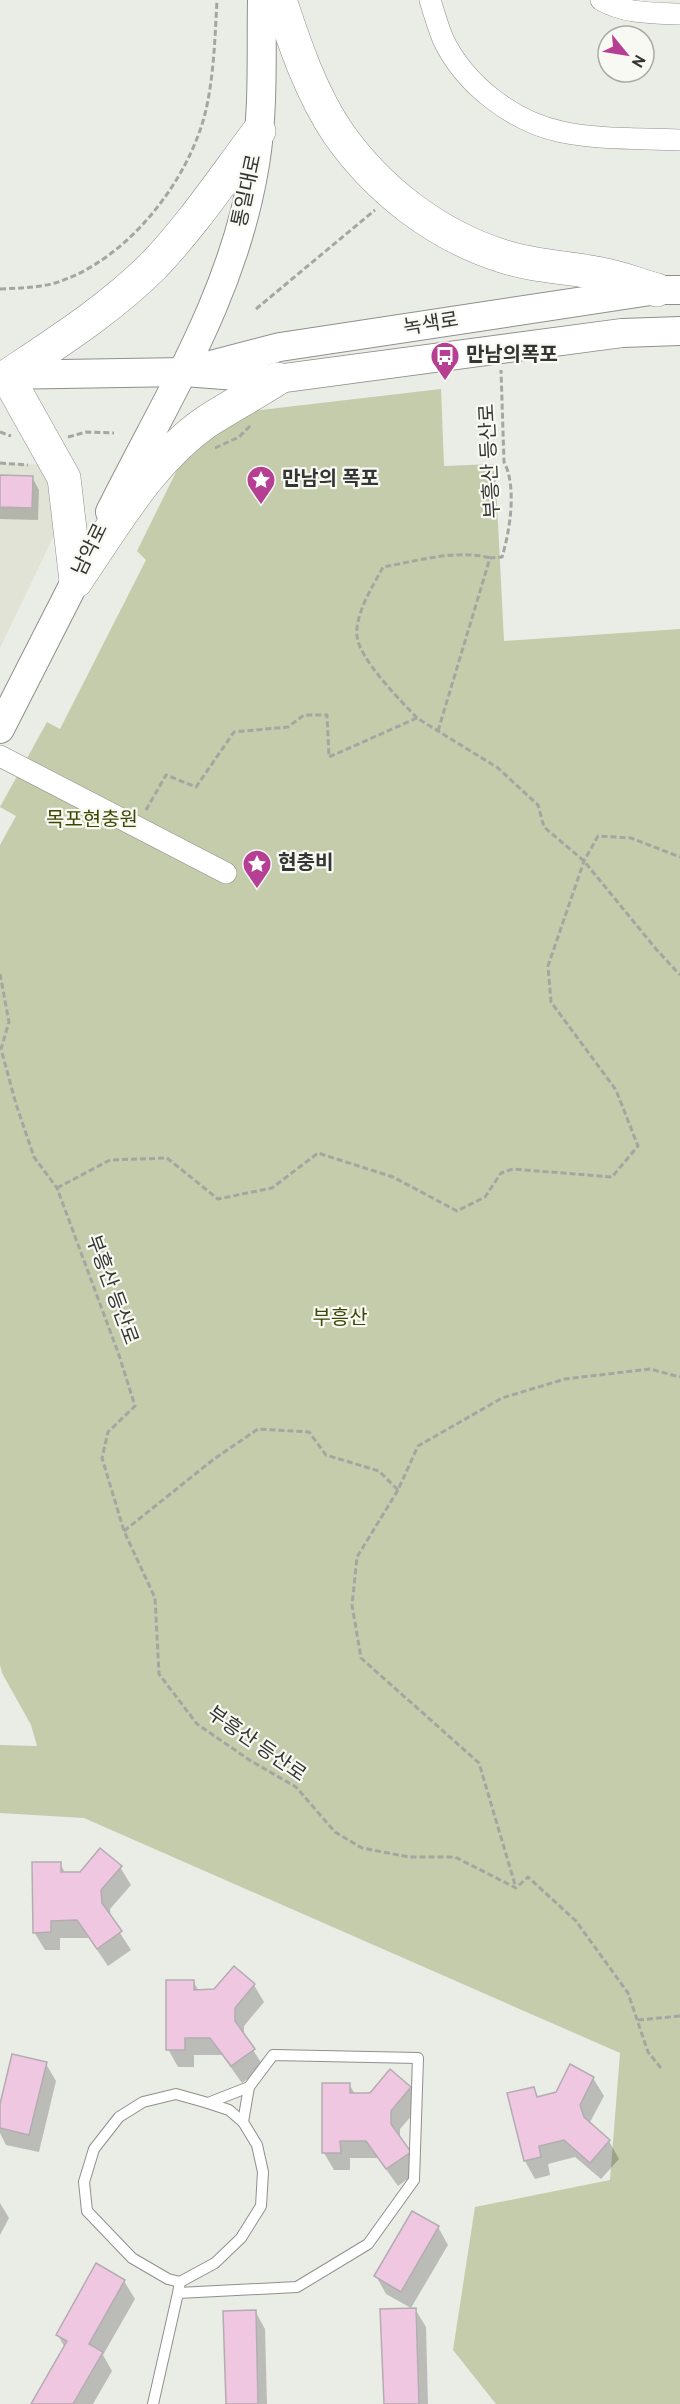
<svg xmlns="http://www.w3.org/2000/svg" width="680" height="2404" font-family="Overpass,'Noto Sans KR',sans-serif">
<rect width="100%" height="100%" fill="#eaece6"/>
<!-- built -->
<path fill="#e0e3d6" d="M0,463L49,465L57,529L0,648Z"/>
<!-- green -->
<path fill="#c5ccab" d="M441,389L444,466L495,464L504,641L680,629V2404H496L453,2350L475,2207L610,2180L620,2053L84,1818L0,1813V1745L37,1746L31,1725L2,1673L0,1665V845L16,816L0,807L47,722L60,729L146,560L137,551L177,470L213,433L251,411Z"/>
<!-- shadow -->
<g fill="#0003">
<path d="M0,476L32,477L39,490L38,520L0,519Z"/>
<path d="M60,1864L66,1874L120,1867L131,1885L110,1909L111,1919L131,1950L108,1966L89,1938H60V1950H45L34,1932Z"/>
<path d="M193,1981L199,1991L254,1985L264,2002L244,2026V2036L264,2067L242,2083L222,2055H194V2067H178L168,2049Z"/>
<path d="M46,2064L56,2081L39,2152L6,2145L0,2133V2111Z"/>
<path d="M593,2078L604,2096L589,2124L609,2141L619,2159L601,2179L575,2157L548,2164L550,2175L535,2179L525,2161L509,2095L533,2088L539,2098L557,2093Z"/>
<path d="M349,2084L355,2094L410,2088L420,2106L400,2129V2139L420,2170L398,2186L378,2158H350V2170H334L324,2153Z"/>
<path d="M0,2203L9,2218L0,2235Z"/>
<path d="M438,2227L448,2245L411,2308L386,2294L376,2276Z"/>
<path d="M124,2281L135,2299L103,2355L112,2371L93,2404H33L65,2348L58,2335Z"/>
<path d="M415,2309L426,2327L428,2404H385Z"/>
<path d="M255,2311L265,2329L267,2404H227Z"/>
</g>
<!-- building -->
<g fill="#f0c7e1" stroke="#b3adb1" stroke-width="1.5">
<path d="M0,475L33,476L32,508L0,507Z"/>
<path d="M100,1848L122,1866L101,1890L102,1903L122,1931L97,1949L77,1920L51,1921V1932L33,1933L32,1862H61V1872H80Z"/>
<path d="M234,1966L255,1984L235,2008V2021L255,2049L231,2066L210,2038H185V2050H166V1980H194V1990L214,1989Z"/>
<path d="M12,2054L47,2062L29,2135L0,2128V2104Z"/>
<path d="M570,2064L594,2077L580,2105L584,2117L610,2140L590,2163L564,2140L539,2146L541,2157L524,2161L507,2093L534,2087L537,2097L556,2092Z"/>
<path d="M390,2069L411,2087L391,2111V2124L411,2152L386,2169L366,2141H340L341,2153H322V2083H350V2093H370Z"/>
<path d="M412,2211L439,2226L401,2292L374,2276Z"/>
<path d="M96,2263L125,2280L89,2344L103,2352L73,2404H31L67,2341L56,2335Z"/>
<path d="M416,2308L419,2404H384L380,2309Z"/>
<path d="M256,2310L258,2404H226L223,2311Z"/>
</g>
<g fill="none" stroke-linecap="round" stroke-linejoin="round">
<!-- lane casing -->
<g stroke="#8f908b" stroke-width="12">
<g id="lane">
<path d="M208,2103L229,2110L243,2122"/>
<path d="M180,2282L215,2263L241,2238L261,2206L263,2172L257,2145L243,2122L249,2087"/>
<path d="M153,2404L178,2293L297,2287L368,2244L414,2180L418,2058L273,2055L249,2087L208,2103L176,2094L143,2102L119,2117L94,2149L84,2182L87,2211L132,2258L168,2279L180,2282L178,2293"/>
</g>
</g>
<!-- street casing -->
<g stroke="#8f908b" stroke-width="22">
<g id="street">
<path d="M430,0C434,13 438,27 443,39C464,84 513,122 562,132C600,140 641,138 680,140"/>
<path d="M601,0C626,14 652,13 680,14"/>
<path d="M0,756L226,873"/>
</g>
</g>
<!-- secondary casing -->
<g stroke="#8f908b" stroke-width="30">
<g id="secondary">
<path d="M203,367L280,347L657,290H680"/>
<path d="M0,375L184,372L277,379L622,333L680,331"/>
<path d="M110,512C167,397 234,295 255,164C264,110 261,54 262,0"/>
<path d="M0,729L85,562"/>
</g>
</g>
<!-- primary casing -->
<g stroke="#8f908b" stroke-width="34">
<g id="primary">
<path d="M280,0C295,45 311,93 338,133C378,190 436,235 502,256C535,267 568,267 601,274C620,277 639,285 657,290"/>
<path d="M76,581L64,478L7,376C58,342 110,309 154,265C193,224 225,176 259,131"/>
<path d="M76,581C114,526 150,461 206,422C229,407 254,394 277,379"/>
</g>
</g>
<!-- path -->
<g stroke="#a4a6a1" stroke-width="3" stroke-dasharray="6 3" stroke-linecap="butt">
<path d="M0,289C19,288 37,288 55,283C127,261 189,181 206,110C214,74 215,37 217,0"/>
<path d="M256,309L375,210"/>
<path d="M0,432L11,436"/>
<path d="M68,437L86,432L114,433"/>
<path d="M215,448L239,437L252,424"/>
<path d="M0,463L28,465"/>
<path d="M417,718C401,701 359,659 357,636C355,613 373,586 383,567C417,561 456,549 490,558"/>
<path d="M438,731L490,558L502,557C510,531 517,486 504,462L501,370"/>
<path d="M146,810L166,775L196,787L234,732L288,727L304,715H327L329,757L417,718L498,768L538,805L544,827L584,861L656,949L680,975"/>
<path d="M0,974L9,1022L1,1049L16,1104L34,1157L57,1188L119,1355L135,1406L108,1432L102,1458L124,1531L155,1598L159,1674L197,1724L251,1761L296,1787L335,1832L362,1848L409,1857H455L516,1888L528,1877L576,1921L628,1993L648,2052L661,2068"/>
<path d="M57,1188L110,1160L167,1158L218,1199L272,1188L318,1153L393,1177L457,1211L485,1197L501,1173L513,1169L612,1177L638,1146L616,1090L551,1002L548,966L584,861L598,836L631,838L680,857"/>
<path d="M398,1490L357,1557L352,1605L361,1658L479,1763L516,1888"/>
<path d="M124,1531L214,1459L258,1429L309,1432L326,1455L379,1471L398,1490L418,1446L502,1398L565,1379L650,1369L680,1377"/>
<path d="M638,2020L680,2016"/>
</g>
<!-- lane -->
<use href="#lane" stroke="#fff" stroke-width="10"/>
<!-- street -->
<use href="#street" stroke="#fff" stroke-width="21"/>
<!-- secondary -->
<use href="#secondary" stroke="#fff" stroke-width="28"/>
<!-- primary -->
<use href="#primary" stroke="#fff" stroke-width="33"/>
</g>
<!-- icons -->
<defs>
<g id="bus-pin" transform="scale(1.5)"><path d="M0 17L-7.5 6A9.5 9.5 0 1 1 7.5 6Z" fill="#b63f94" stroke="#f8f9f3"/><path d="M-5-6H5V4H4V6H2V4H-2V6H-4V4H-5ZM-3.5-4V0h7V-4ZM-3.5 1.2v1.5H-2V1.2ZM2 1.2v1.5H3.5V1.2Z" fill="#fff"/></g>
<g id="sight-pin" transform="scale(1.5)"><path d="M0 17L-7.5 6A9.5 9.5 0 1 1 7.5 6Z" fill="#b63f94" stroke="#f8f9f3"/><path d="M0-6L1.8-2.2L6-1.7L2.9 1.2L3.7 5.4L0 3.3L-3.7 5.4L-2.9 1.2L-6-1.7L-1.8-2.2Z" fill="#fff"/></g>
</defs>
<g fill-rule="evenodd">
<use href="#bus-pin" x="445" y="356"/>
<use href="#sight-pin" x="261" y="480"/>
<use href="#sight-pin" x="257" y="864"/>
</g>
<g text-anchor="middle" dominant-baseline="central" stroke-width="4.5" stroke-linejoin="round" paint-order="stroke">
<!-- street labels -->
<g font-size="20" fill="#353634" stroke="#f8f9f3">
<text transform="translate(248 191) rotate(-78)">통일대로</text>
<text transform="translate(431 325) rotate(-9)">녹색로</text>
<text transform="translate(491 461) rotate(-93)">부흥산 등산로</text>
<text transform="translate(91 550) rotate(-64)">남악로</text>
<text transform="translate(111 1290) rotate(70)">부흥산 등산로</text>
<text transform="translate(256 1745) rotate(35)">부흥산 등산로</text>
</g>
<!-- poi labels -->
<g font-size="20" font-weight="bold" fill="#353634" stroke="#f8f9f3" text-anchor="start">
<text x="466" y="356">만남의폭포</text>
<text x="282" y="480">만남의 폭포</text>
<text x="278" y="864">현충비</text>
</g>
<!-- park labels -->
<g font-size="20" fill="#3e4701" stroke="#f8f9f3">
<text x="92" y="821">목포현충원</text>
<text x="340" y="1319">부흥산</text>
</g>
</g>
<!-- north arrow -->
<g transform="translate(626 54) rotate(120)"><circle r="28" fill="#f8f9f3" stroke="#aaaba7" stroke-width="1.5"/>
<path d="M0-4.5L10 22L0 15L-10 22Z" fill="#b63f94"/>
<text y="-9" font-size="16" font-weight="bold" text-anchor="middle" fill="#353634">N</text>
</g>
</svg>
